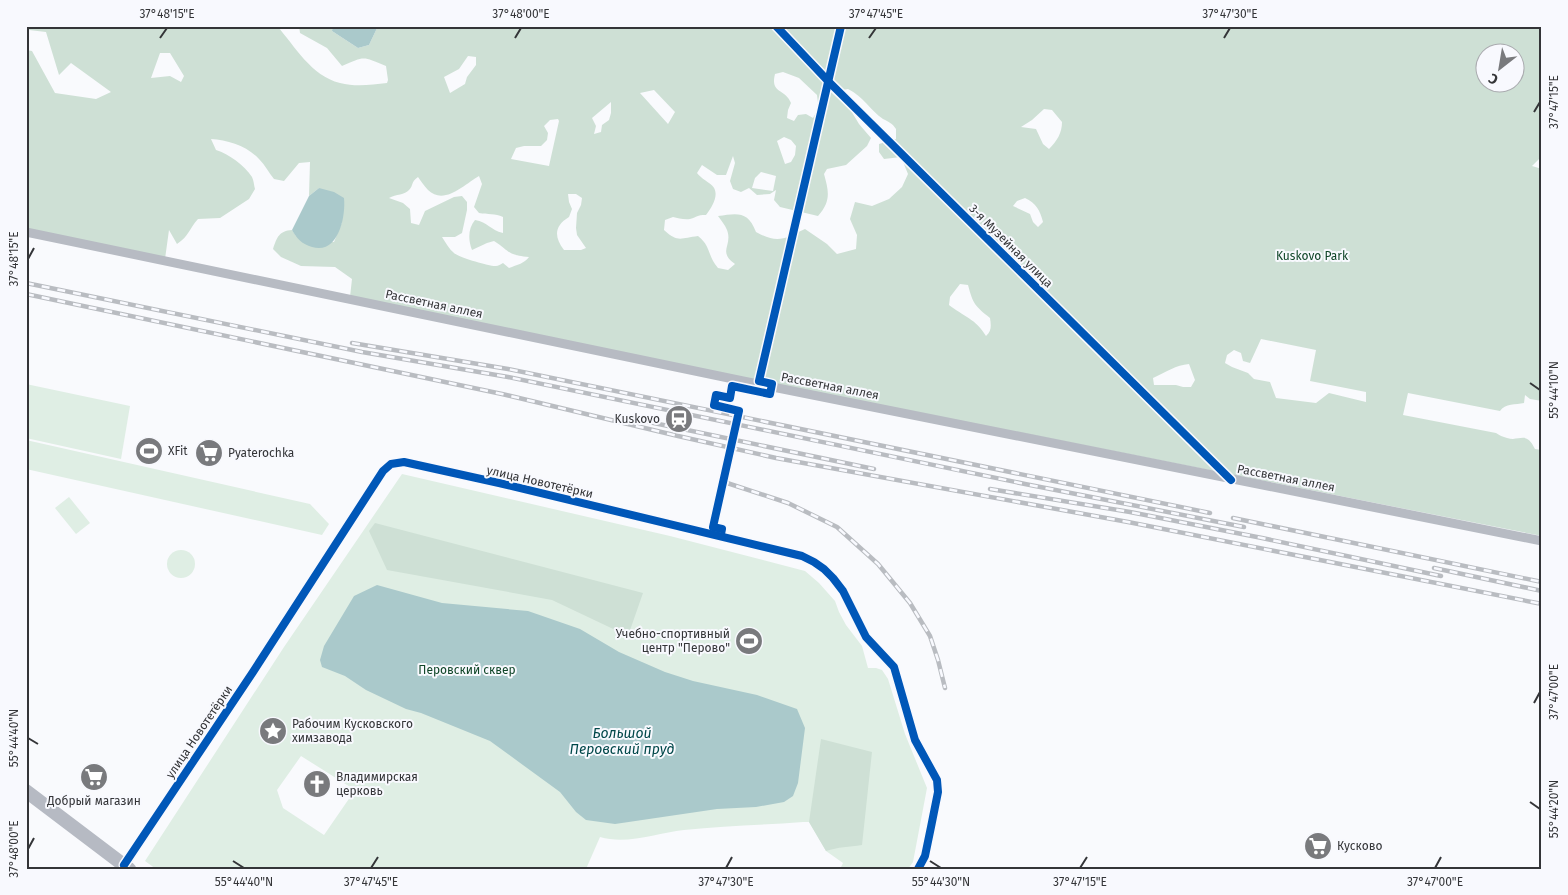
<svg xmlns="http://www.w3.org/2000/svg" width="1568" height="895" font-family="'Fira Sans',sans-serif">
<rect width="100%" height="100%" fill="#f9fafd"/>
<!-- green -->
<g fill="#dfeee4" fill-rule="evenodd">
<path d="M26,384L130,406L121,459L26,438Z"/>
<path d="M26,440L310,504L329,524L322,535L26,469Z"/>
<path d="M402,474L670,536L805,571L819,583L835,601L839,612L846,625L862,646L868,668H876L882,670L888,679L905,734L927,788L913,862L908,869H840L843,863L826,851L809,822H803C763,825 723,826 684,830C657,833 627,845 600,837L586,869H156L145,861L284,647ZM301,756L355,790L324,835L283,808L277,790Z"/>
<path d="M69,497L90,523L76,534L55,508Z"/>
<circle cx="181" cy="564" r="14"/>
</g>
<!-- forest -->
<g fill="#cee0d5" fill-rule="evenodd">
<path d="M30,26H277C295,46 311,76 340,83C355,87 371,85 387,83L388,80L386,66C362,56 365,56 342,66L327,48L300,33L299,26H333L332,31L358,48L369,45L378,26H1542V156L1532,166L1542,169V401L1530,399L1525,395L1524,403C1516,405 1505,403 1500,411L1408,393L1403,415L1496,433C1499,435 1503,437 1507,438C1520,442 1526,430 1535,449L1542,450V536L790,387L350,297L352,279L335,267L301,266L281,257L273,249C277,237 279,231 292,230L296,236L334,242L342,222L319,188L309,196L310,162L299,163L284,181L274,179C269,173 265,165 259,159C247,146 228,140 211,139L216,150C229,154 244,165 252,177C254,181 254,186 255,189L249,199L220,218L198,219C189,229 189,236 177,244L169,230L165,259L26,230V50L32,51L55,93L96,99L111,92L71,63L59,75L46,32L29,30ZM1486,52H1516V82H1486ZM160,53H170L184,76L181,82L170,76L151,78ZM468,56L476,57V65L467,77L465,84L450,93L444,77L459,69ZM783,72L799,78L817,95L818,103L817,111L813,118L806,114L798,115L794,121L787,118L788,110L791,103C785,88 770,94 775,74ZM848,89C863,96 870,110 883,119C889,122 892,123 896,129V139L879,144V152L884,159L901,157L908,174L902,187L889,199L872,206L855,202L850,219L857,235L856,249L837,254L827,244L805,229C784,239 778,244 756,232C748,211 738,213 718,216C721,220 725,225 727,230C733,246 717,251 735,264L728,270L718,268C707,255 711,246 698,236C681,238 678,243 664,230L665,220L673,217C678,218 684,220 690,219C698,217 696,215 706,215C713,206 722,191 709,183C704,179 701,178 697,173L702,165L717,175H726L733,156L735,163L730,181L733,189L741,192L749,188L757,195L770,194L776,190L774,200L780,207L818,216C831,201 829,192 824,174L827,169L846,165L867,146L871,138L859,124L850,109L831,92ZM654,90L675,112L668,124L640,93ZM611,102V113L609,120L602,125L601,132L594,134L596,126L592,118ZM1044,109L1052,110L1062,122C1062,133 1057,141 1049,149L1043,144L1036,129L1021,127L1032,120ZM558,119L559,121L549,166L511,159L516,148L524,146H541L547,140L548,133L544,126L550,120ZM784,137L791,140L796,146L795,155L791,162L785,164L777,141ZM761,172L776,176L773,191L752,188L755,178ZM479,176L482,184L474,207L479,213C488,215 495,213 503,217V233C490,230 488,222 475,220C468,228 468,240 472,250L487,243L494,241C511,252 507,255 529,257C525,263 517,265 509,268L503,263C501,264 498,266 496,266C491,267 458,257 454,253C449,249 446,243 442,237H455L462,233L467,210V202L462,196L454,197L425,211L419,225L411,223L410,209L403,203L389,198C396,194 405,195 409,190C414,185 410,183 418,177C421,181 424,186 428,190C444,206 465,184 479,176ZM568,194H576L582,198L581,205L577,213L576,228L577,235L586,248L581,250H564C554,237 554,226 569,217L572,209L569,202ZM1025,198C1036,203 1040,210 1043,222L1038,227L1033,222L1030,214L1013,206L1017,201ZM960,284L968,285C973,304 975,306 990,318C991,325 992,331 986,336C976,319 963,316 949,305L950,297ZM1261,339L1316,350L1310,381L1366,392V402L1329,393L1316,403L1276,398L1270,382L1254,379L1248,373L1232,367L1225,363L1227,355L1234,350L1241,353L1243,361L1250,363ZM1189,364L1195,380L1191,387H1183L1176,385H1154L1153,378C1166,372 1176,365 1189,364Z"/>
<path d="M375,523L643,593L628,636L552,600L387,570L369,531Z"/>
<path d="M821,739L872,752L862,845C849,847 838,847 826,851L809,822Z"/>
</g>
<!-- water -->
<g fill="#aac9cb">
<path d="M333,26H378L369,45L358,48L332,31Z"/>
<path d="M319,188L334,192L344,198C346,217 338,255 312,247C302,244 297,239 292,230L309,196Z"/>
<path d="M377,585L442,603L528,611L580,629L619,652L665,672L693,681L757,695L797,709L805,728L798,783L793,796L784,802L756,807L717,809L615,824L586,820L576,812L560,792L490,741L421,713L406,709L366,690L345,676L322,667L320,660L324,646L354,596Z"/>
</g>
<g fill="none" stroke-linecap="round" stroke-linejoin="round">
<!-- minor -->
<g stroke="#b7bbc3" stroke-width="9">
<path d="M26,232L743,381L1542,541"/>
<path d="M122,869L253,672L383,471L391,464L404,462L499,483L802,556L814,562L824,569L833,578L843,591L866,637L894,667L915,740L937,780L938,792L931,827L925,856L918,869"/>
</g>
<!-- secondary -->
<path stroke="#b6bac3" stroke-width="14" d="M26,791L129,869"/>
<!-- rail casing -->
<g stroke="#b9bcc1" stroke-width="4.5">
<g id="rail">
<path d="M26,283L362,352L508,377L1025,484L1244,527"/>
<path d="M26,294L502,394L678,436L776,458L1128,522L1542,604"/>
<path d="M352,343L508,369L1210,513"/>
<path d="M649,422L874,469"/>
<path d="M721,481L788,503L837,527L878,564L910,603L930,636L938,660L945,688"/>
<path d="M990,489L1130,512L1262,538L1441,576"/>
<path d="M1233,518L1542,582"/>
<path d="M1434,568L1542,591"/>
</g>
</g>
<!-- rail -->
<use href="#rail" stroke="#f8f9fe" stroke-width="2.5" stroke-dasharray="8" stroke-linecap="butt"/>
<!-- cycleway casing -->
<g stroke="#f8f9fe" stroke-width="11">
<g id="cycleway">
<path d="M776,26L829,82L1231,480"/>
<path d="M721,534L722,529L713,527L739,411L714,405L716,395L730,398L732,386L770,394L772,384L759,381L841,26"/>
<path d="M124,865L253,672L383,471L391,464L404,462L499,483L802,556L814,562L824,569L833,578L843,591L866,637L894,667L915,740L937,780L938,792L931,827L925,856L918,869"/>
</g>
</g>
<!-- cycleway -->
<use href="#cycleway" stroke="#0057b8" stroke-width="8"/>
</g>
<!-- ticks -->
<path fill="none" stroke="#343538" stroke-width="2" d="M160,38L167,28M515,38L521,28M869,38L876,28M1224,38L1230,28M1534,112L1540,102M28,259L34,248M1530,383L1540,390M1534,703L1540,692M28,738L38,744M1530,802L1540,809M28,849L34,838M233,861L244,868M930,861L941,868M371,868L378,857M726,868L732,857M1080,868L1087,857M1435,868L1441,857"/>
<!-- icons -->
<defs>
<g id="station-disc" transform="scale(1.4375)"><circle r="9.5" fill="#797a7d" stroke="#f8f9fe"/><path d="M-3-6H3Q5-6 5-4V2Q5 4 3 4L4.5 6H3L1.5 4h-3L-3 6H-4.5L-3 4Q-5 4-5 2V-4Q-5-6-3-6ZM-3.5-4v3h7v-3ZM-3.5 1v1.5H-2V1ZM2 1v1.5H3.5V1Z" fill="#fff"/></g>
<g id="stadium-disc" transform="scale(1.4375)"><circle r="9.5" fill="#797a7d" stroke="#f8f9fe"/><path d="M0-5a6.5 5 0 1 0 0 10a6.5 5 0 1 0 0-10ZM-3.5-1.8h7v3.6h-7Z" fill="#fff"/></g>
<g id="supermarket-disc" transform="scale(1.4375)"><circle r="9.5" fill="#797a7d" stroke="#f8f9fe"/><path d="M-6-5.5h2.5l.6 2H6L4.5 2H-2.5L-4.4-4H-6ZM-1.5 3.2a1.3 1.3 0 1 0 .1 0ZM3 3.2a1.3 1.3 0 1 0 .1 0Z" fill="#fff"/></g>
<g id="sight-disc" transform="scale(1.4375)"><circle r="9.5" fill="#797a7d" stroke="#f8f9fe"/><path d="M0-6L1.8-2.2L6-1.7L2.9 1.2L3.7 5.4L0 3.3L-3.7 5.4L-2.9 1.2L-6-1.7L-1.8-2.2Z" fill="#fff"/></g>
<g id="church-disc" transform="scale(1.4375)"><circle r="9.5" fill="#797a7d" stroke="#f8f9fe"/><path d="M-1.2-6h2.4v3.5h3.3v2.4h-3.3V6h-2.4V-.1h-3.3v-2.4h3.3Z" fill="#fff"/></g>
</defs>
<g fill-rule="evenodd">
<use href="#station-disc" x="679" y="419"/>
<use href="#stadium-disc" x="149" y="451"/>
<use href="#supermarket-disc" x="209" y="453"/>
<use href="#stadium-disc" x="749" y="641"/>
<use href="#sight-disc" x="273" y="731"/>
<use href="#supermarket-disc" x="94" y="777"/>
<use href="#church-disc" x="317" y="784"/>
<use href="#supermarket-disc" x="1318" y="846"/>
</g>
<g text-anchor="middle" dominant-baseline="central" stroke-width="4" stroke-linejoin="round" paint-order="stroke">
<!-- street labels -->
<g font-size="12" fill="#343538" stroke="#f8f9fe">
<text transform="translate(1011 246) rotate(45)">3-я Музейная улица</text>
<text transform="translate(434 304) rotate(12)">Рассветная аллея</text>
<text transform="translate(830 386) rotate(11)">Рассветная аллея</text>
<text transform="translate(1286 478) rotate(11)">Рассветная аллея</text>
<text transform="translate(540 482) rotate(13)">улица Новотетёрки</text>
<text transform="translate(199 732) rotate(-56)">улица Новотетёрки</text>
</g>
<!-- park labels -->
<g font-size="12" fill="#104628" stroke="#f8f9fe">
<text x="1312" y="256">Kuskovo Park</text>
<text x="467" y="670">Перовский сквер</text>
</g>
<!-- poi labels -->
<g font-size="12" fill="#343538" stroke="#f8f9fe" text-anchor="start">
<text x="660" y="419" text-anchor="end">Kuskovo</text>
<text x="168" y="451">XFit</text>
<text x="228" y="453">Pyaterochka</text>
<text x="730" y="634" text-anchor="end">Учебно-спортивный<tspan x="730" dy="14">центр "Перово"</tspan></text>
<text x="292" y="724">Рабочим Кусковского<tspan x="292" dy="14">химзавода</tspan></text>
<text x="336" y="777">Владимирская<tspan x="336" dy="14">церковь</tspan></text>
<text x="94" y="801" text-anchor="middle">Добрый магазин</text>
<text x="1337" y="846">Кусково</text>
</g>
<!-- water labels -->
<g font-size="14" font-style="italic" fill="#004749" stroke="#f8f9fe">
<text x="622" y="733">Большой<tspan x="622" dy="16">Перовский пруд</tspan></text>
</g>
</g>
<!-- border -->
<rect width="1568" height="895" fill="none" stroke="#f8f9fe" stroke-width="55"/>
<!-- north arrow -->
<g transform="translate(1500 68) rotate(211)"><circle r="24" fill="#f8f9fe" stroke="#aaabaf"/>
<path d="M0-4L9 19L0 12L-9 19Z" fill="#797a7d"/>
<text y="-8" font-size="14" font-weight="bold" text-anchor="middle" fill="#343538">С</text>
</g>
<rect x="28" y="28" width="1512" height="840" fill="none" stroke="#343538" stroke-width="2"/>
<g font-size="12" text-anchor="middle" fill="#343538">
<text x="167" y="18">37°48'15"E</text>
<text x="521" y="18">37°48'00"E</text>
<text x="876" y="18">37°47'45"E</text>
<text x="1230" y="18">37°47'30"E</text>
<text transform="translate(1554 102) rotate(-90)" y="4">37°47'15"E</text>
<text transform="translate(14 259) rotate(-90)" y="4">37°48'15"E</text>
<text transform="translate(1554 390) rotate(-90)" y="4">55°44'10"N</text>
<text transform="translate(1554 692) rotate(-90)" y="4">37°47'00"E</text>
<text transform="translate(14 738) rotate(-90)" y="4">55°44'40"N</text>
<text transform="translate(1554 809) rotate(-90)" y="4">55°44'20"N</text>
<text transform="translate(14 849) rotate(-90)" y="4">37°48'00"E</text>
<text x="244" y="886">55°44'40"N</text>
<text x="371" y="886">37°47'45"E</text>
<text x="726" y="886">37°47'30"E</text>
<text x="941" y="886">55°44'30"N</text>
<text x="1080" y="886">37°47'15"E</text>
<text x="1435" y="886">37°47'00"E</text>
</g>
</svg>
